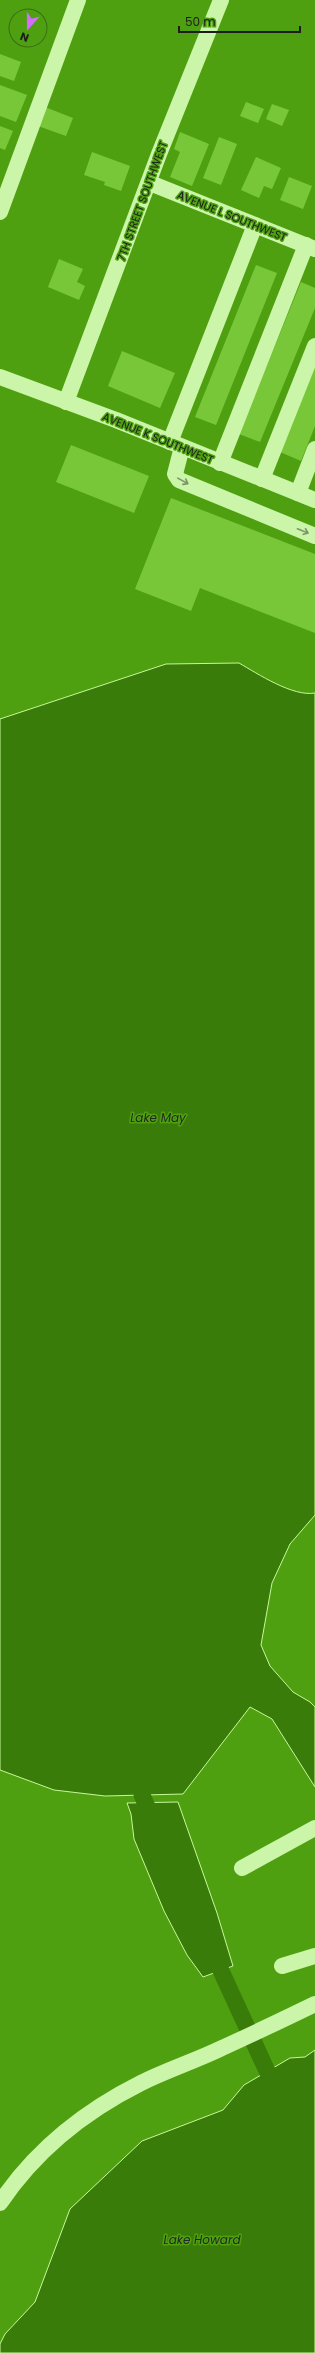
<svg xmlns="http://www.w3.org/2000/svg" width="315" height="2353" font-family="Poppins,sans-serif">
<rect width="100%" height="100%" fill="#4fa011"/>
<!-- water -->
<g fill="#3a7c0a" stroke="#c6f89a">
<path d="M239,663C258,674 293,697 315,693V1515L290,1544L272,1583L261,1645L270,1666L293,1692L310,1702L315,1707V1787L272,1719L250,1707L183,1794L105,1796L54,1790L0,1770V719L166,664Z"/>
<path d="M178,1802L217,1913L233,1966L203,1977L187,1955L164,1911L134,1839L131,1814L127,1803Z"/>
<path d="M315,2050V2353H0V2344L5,2334L35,2302L70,2209L142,2141L223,2110L244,2085L290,2058L305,2057Z"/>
</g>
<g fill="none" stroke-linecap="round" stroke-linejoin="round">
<!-- canal -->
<g stroke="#3a7c0a" stroke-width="17">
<path d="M142,1795L154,1823"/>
<path d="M211,1949L267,2071"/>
</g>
</g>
<!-- building -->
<g fill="#78c739">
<path d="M0,54L21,62L14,81L0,76Z"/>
<path d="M0,85L27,95L16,122L0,116Z"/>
<path d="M246,102L264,109L258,123L240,116Z"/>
<path d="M272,104L289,110L282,126L266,119Z"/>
<path d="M45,107L73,118L66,136L38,126Z"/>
<path d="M0,126L13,131L5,150L0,148Z"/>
<path d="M180,132L209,144L192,186L170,177L180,152L174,149Z"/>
<path d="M219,137L237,144L221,185L203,178Z"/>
<path d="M92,152L130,166L121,191L104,185L105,182L84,175Z"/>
<path d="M256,157L281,168L272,189L264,186L259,198L241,190Z"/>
<path d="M289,177L312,186L303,209L280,200Z"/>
<path d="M59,259L83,269L77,282L85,286L79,300L48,287Z"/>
<path d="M256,265L277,273L216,425L195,417Z"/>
<path d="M301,282L315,288V308L260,442L239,434Z"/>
<path d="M122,351L175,373L160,408L108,386Z"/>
<path d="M315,364V426L301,461L280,452Z"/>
<path d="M71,445L149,476L134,513L56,482Z"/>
<path d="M171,498L315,554V633L200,588L191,611L135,589Z"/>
</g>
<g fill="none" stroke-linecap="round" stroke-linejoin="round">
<!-- minor -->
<g stroke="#cbf5a8" stroke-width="16">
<path d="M150,183L315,249"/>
<path d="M0,212L78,0"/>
<path d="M0,377L116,420L315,500"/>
<path d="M66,402L159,154L221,0"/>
<path d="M170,442L255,225"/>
<path d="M182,447L175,474L179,480L315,536"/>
<path d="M220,463L306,245"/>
<path d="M262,479L315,346"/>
<path d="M298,493L315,449"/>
<path d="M242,1868L315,1828"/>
<path d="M282,1966L315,1956"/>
<path d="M0,2203C35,2151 85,2111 141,2083C167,2070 195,2061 222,2048C253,2034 284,2019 315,2004"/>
</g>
</g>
<!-- one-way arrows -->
<defs><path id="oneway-shaft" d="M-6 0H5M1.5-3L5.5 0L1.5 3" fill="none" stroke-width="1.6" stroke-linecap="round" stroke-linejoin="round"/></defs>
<g stroke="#7d9469">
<use href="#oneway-shaft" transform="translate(183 481) rotate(29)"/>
<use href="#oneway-shaft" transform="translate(303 531) rotate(22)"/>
</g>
<g text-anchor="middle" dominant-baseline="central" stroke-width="3" stroke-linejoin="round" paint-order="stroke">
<!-- street labels -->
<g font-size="11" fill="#1d1d1d" stroke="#4fa011">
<text transform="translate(142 201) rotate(-70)">7TH STREET SOUTHWEST</text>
<text transform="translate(232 216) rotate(22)">AVENUE L SOUTHWEST</text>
<text transform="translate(158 438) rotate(22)">AVENUE K SOUTHWEST</text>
</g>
<!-- water labels -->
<g font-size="12" font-style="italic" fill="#252821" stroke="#4fa011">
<text x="158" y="1117">Lake May</text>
<text x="202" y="2239">Lake Howard</text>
</g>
</g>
<!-- north arrow -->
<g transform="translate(28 28) rotate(201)"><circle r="19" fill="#4fa011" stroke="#3b6c16"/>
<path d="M0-3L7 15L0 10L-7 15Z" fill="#d56cff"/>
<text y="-6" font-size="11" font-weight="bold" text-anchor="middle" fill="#1d1d1d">N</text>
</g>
<!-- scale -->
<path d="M179 26v6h121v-6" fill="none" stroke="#1d1d1d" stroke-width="2"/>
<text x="185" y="26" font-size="12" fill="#1d1d1d" stroke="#4fa011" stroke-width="3" paint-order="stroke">50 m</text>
</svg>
